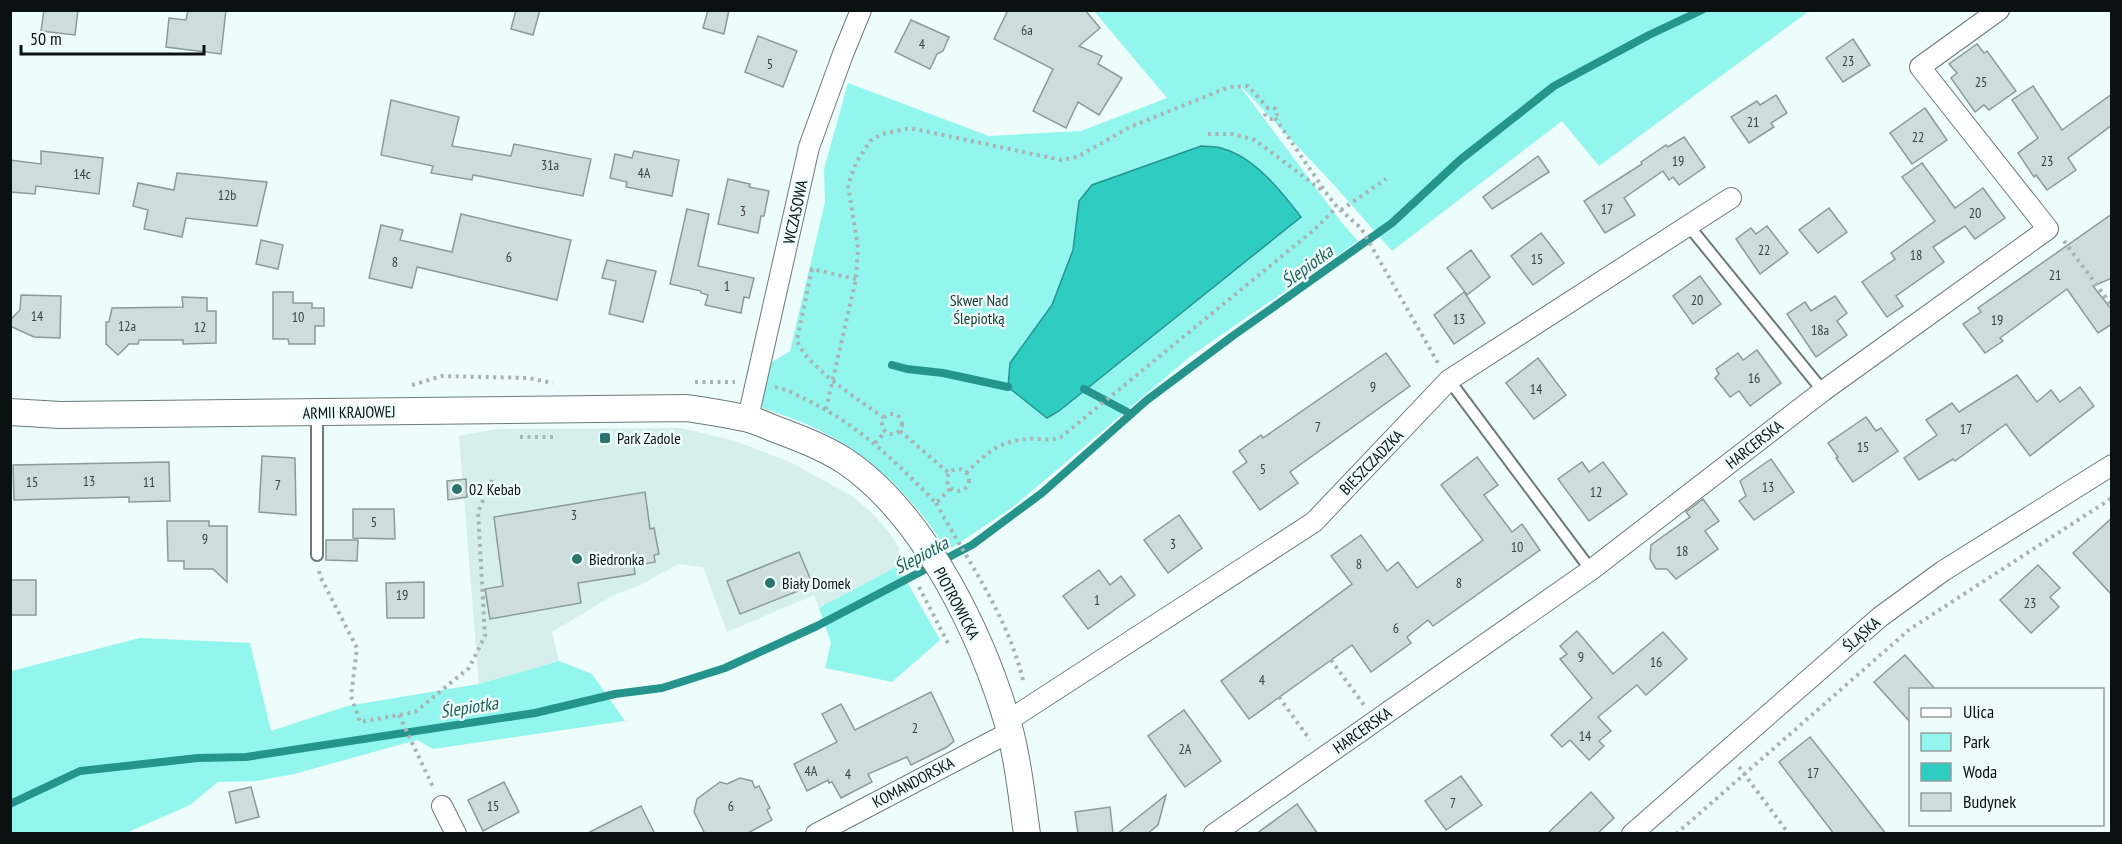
<svg xmlns="http://www.w3.org/2000/svg" width="2122" height="844" font-family="'PT Sans Narrow',sans-serif">
<rect width="100%" height="100%" fill="#ecfdfb"/>
<!-- built -->
<path fill="#d6efec" d="M681,428L735,441L790,462L852,496L873,514L891,535L899,548L898,566L819,608L814,595L727,632L703,567L678,564L642,584L612,596L552,632L559,661L479,684L459,436L495,429Z"/>
<!-- green -->
<g fill="#93f6ee">
<path d="M1094,11H1809L1599,166L1562,121L1392,251L1334,185L1236,81L1342,223L1358,241L1192,355L1013,507L947,551C917,500 870,455 817,429C799,420 779,414 761,407L769,364L790,351L825,202L824,169L848,83L989,136L1081,131L1167,98Z"/>
<path d="M898,566L940,640L892,682L825,668L831,643L819,608Z"/>
<path d="M140,638L250,643L271,731L347,706L479,684L559,661L592,674L625,721L433,749L417,740L294,774L256,781L218,782L190,805L126,833H11V671Z"/>
</g>
<!-- water -->
<path fill="#2fccc2" stroke="#24948d" stroke-width="1.5" d="M1201,146C1208,147 1217,146 1224,149C1255,158 1282,192 1301,217L1059,411L1047,418L1008,387L1010,363L1052,305L1073,250L1079,201L1092,185Z"/>
<g fill="none" stroke-linecap="round" stroke-linejoin="round">
<!-- stream -->
<g stroke="#24948d" stroke-width="8">
<path d="M892,365L907,369L943,373L1008,387"/>
<path d="M1084,389L1131,414"/>
<path d="M10,804L80,771L198,758L246,757L535,713L615,694L662,688L725,668L817,626L972,545L1042,493L1147,400L1234,335L1392,223L1460,160L1554,86L1649,35L1702,10"/>
</g>
</g>
<!-- building -->
<g fill="#ccdddb" stroke="#8b9b99" stroke-width="1.5">
<path d="M44,10H78L75,35L41,31Z"/>
<path d="M188,10H226L221,54L166,47L169,18L186,20Z"/>
<path d="M516,10H540L533,35L511,29Z"/>
<path d="M708,10H729L724,34L703,28Z"/>
<path d="M1008,10H1085L1100,28L1079,46L1102,56L1098,64L1122,78L1099,115L1078,102L1066,128L1033,111L1053,69L994,39Z"/>
<path d="M911,20L949,37L943,51L937,54L930,69L895,52Z"/>
<path d="M758,36L797,51L783,87L745,72Z"/>
<path d="M1853,39L1870,65L1843,82L1826,58Z"/>
<path d="M1977,44L1984,53L1987,51L2016,91L1989,110L1984,105L1975,112L1951,78L1957,73L1949,64Z"/>
<path d="M2033,86L2062,130L2112,94V125L2068,158L2076,170L2047,190L2036,175L2034,177L2018,153L2038,138L2012,100Z"/>
<path d="M1776,95L1787,113L1771,123L1774,127L1749,143L1731,117L1757,101L1760,105Z"/>
<path d="M391,100L459,117L452,146L511,156L514,144L591,159L583,196L473,175L472,180L431,173L433,166L381,155Z"/>
<path d="M1925,108L1947,140L1912,164L1890,133Z"/>
<path d="M1684,137L1705,167L1679,185L1673,177L1669,180L1663,171L1624,198L1635,215L1605,233L1584,201L1642,164L1641,162L1666,145L1668,147Z"/>
<path d="M41,151L103,158L99,194L36,186L35,194L10,192V160L41,164Z"/>
<path d="M634,151L679,160L672,196L626,187L627,182L610,178L615,154L632,158Z"/>
<path d="M1538,156L1549,172L1492,209L1483,197Z"/>
<path d="M1922,163L1955,208L1983,188L2005,218L1975,239L1965,226L1933,247L1944,262L1896,296L1903,306L1887,317L1862,282L1895,259L1891,253L1935,221L1902,177Z"/>
<path d="M177,173L267,182L257,226L186,218L182,237L144,229L148,210L133,206L138,183L174,190Z"/>
<path d="M728,179L750,184L749,187L769,191L764,216H761L758,233L718,224Z"/>
<path d="M1829,208L1847,232L1818,253L1799,230Z"/>
<path d="M687,209L709,214L698,266L754,278L749,298L744,297L741,313L705,305L708,295L701,293V291L670,284Z"/>
<path d="M461,214L571,240L557,300L417,267L412,288L369,278L381,225L403,230L400,240L452,252Z"/>
<path d="M2112,214V278L2093,286L2112,310V324L2098,333L2067,289L2000,338L2003,341L1985,353L1963,324L1981,312L1978,308Z"/>
<path d="M1767,226L1788,253L1760,274L1736,239L1751,228L1756,234Z"/>
<path d="M1541,233L1564,263L1533,285L1511,256Z"/>
<path d="M261,240L283,245L278,269L256,264Z"/>
<path d="M1471,250L1490,277L1467,295L1447,268Z"/>
<path d="M607,260L656,271L643,322L609,314L616,281L602,278Z"/>
<path d="M1700,276L1721,304L1693,324L1673,296Z"/>
<path d="M273,292H293V303H312V308H324V326H315V344H289L288,339H273Z"/>
<path d="M1464,292L1485,323L1454,344L1434,315Z"/>
<path d="M21,295L61,296L60,338L34,337L10,326V320L20,310Z"/>
<path d="M1835,296L1847,313L1837,321L1847,335L1816,357L1787,314L1805,302L1811,311Z"/>
<path d="M182,297L207,298V311H216V343L183,344V340H139L138,344H129L118,355L106,344V322H109L112,308L183,307Z"/>
<path d="M1757,350L1781,383L1750,406L1739,391L1730,397L1715,378L1719,374L1716,369L1738,353L1743,360Z"/>
<path d="M1386,353L1410,386L1290,472L1298,483L1260,510L1233,472L1247,462L1239,451L1261,435L1263,438Z"/>
<path d="M1538,358L1566,395L1534,419L1506,383Z"/>
<path d="M2017,375L2037,402L2051,390L2060,402L2080,387L2094,406L2030,456L2006,424L1955,461L1953,459L1919,480L1904,458L1937,435L1926,420L1952,403L1959,412Z"/>
<path d="M1866,417L1876,431L1881,428L1898,451L1853,482L1836,458L1838,457L1828,443Z"/>
<path d="M262,456L295,458L296,515L259,512Z"/>
<path d="M1477,457L1498,485L1484,495L1512,532L1522,524L1540,550L1433,626L1428,620L1407,637L1411,643L1371,672L1352,645L1249,719L1221,681L1352,584L1331,556L1361,535L1387,571L1398,562L1417,588L1483,540L1441,485Z"/>
<path d="M1771,459L1794,492L1754,520L1739,501L1746,496L1740,481Z"/>
<path d="M169,462L170,501L129,502V497L14,500L13,465Z"/>
<path d="M1582,462L1589,472L1603,462L1627,494L1589,521L1558,479Z"/>
<path d="M466,479L467,497L448,500L447,481Z"/>
<path d="M645,492L650,529L654,528L659,554L654,555L655,562L634,566L635,574L578,583L581,603L490,619L485,589L503,586L494,517Z"/>
<path d="M1703,499L1719,521L1705,531L1718,549L1676,579L1667,569H1656L1650,559L1651,545L1690,517L1686,512Z"/>
<path d="M353,509H394L395,539L353,538Z"/>
<path d="M1179,515L1202,548L1168,573L1144,540Z"/>
<path d="M2112,518V595L2073,553Z"/>
<path d="M167,521H209V526H227V582L213,569H184V561H168Z"/>
<path d="M326,540H358L357,561L326,560Z"/>
<path d="M799,552L813,585L740,614L727,581Z"/>
<path d="M2038,565L2060,588L2050,597L2059,607L2031,633L2000,600Z"/>
<path d="M1099,570L1110,585L1121,576L1135,595L1088,629L1063,596Z"/>
<rect x="10" y="580" width="26" height="35"/>
<path d="M424,582V618H387L386,583Z"/>
<path d="M1577,631L1613,674L1663,632L1687,659L1646,695L1637,685L1598,717L1611,731L1599,741L1604,746L1589,760L1570,740L1562,747L1551,735L1592,698L1560,659L1567,654L1560,646Z"/>
<path d="M1905,655L1936,690H1911V723L1874,682Z"/>
<path d="M931,692L954,741L947,747L911,765L907,757L868,774L872,782L841,798L832,782L829,783L828,780L807,791L794,764L837,742L822,714L841,704L855,730Z"/>
<path d="M1184,710L1221,761L1185,787L1148,736Z"/>
<path d="M1810,737L1848,785L1886,834H1834L1779,762Z"/>
<path d="M1461,776L1482,805L1446,830L1425,801Z"/>
<path d="M740,778L752,781L755,788L759,786L770,808L767,810L772,820L746,834H705L694,812L697,799L720,782L727,784Z"/>
<path d="M504,782L519,812L483,831L468,800Z"/>
<path d="M251,787L259,817L236,823L229,792Z"/>
<path d="M1591,792L1614,818L1597,834H1547Z"/>
<path d="M1166,795L1158,825L1147,834H1117Z"/>
<path d="M1297,804L1318,834H1256Z"/>
<path d="M641,806L655,834H586Z"/>
<path d="M1110,807L1113,834H1078L1075,812Z"/>
</g>
<g fill="none" stroke-linecap="round" stroke-linejoin="round">
<!-- service casing -->
<g stroke="#6c7a79" stroke-width="14">
<g id="service">
<path d="M1688,225L1823,391"/>
<path d="M1449,380L1591,570"/>
<path d="M317,555V412"/>
</g>
</g>
<!-- minor casing -->
<g stroke="#6c7a79" stroke-width="22">
<g id="minor">
<path d="M748,418L809,147L843,54L861,10"/>
<path d="M1006,722L1314,522L1449,380L1731,198"/>
<path d="M442,806L456,834"/>
<path d="M816,834L1010,732"/>
<path d="M1214,834L1591,570L1823,391L2048,229L1920,67L1999,10"/>
<path d="M1632,834L1880,617L1943,571L2112,465"/>
</g>
</g>
<!-- tertiary casing -->
<g stroke="#6c7a79" stroke-width="28">
<path id="tertiary" d="M10,412L60,415L687,408C706,411 726,414 745,418C755,420 765,425 775,429C799,438 823,447 845,461C926,516 984,639 1010,731C1019,764 1022,800 1027,834"/>
</g>
<!-- path -->
<g stroke="#a7b4b3" stroke-width="4" stroke-dasharray="3 4.5" stroke-linecap="butt">
<circle cx="1271" cy="113" r="6"/>
<path d="M1275,118L1327,194L1337,207L1361,228L1438,363"/>
<path d="M1208,134H1233L1255,140L1324,192"/>
<path d="M1341,210L1386,179"/>
<path d="M2064,241L2112,306"/>
<path d="M856,279L812,269L797,340C805,366 861,401 884,418"/>
<path d="M695,382H735"/>
<path d="M412,385L442,376L528,378L553,383"/>
<path d="M775,387C786,389 796,395 805,399C858,424 896,462 936,503L951,488"/>
<path d="M826,409L856,279L858,248L848,185L856,163L870,141L882,134L910,128L1061,160L1077,157L1130,127L1229,87L1248,86L1268,108"/>
<circle cx="892" cy="424" r="10"/>
<path d="M900,431L950,474"/>
<path d="M520,437H554"/>
<path d="M875,443L885,432"/>
<circle cx="958" cy="480" r="11"/>
<path d="M966,473C987,453 997,442 1027,439C1038,438 1051,442 1061,437L1315,229L1337,207"/>
<path d="M936,503C969,564 1008,615 1024,684"/>
<path d="M319,571L320,576L357,648L351,696L360,722L415,712L469,668L485,636L478,512L492,480"/>
<path d="M919,587L949,645"/>
<path d="M1331,660L1364,705"/>
<path d="M1279,697L1310,740"/>
<path d="M399,715L433,787"/>
<path d="M1739,767L1789,834"/>
<path d="M1676,834L1910,629L2112,498"/>
</g>
<!-- service -->
<use href="#service" stroke="#fff" stroke-width="10"/>
<!-- minor -->
<use href="#minor" stroke="#fff" stroke-width="20"/>
<!-- tertiary -->
<use href="#tertiary" stroke="#fff" stroke-width="26"/>
</g>
<!-- markers -->
<g fill="#2c756f" stroke="#ecfdfb" stroke-width="2">
<rect x="599" y="432" width="12" height="12" rx="3"/>
<circle cx="457" cy="489" r="6"/>
<circle cx="577" cy="559" r="6"/>
<circle cx="770" cy="583" r="6"/>
</g>
<g text-anchor="middle" dominant-baseline="central" stroke-width="5" stroke-linejoin="round" paint-order="stroke">
<!-- number labels -->
<g font-size="14" fill="#3b4343">
<text x="1027" y="30">6a</text>
<text x="922" y="44">4</text>
<text x="1848" y="61">23</text>
<text x="770" y="64">5</text>
<text x="1981" y="82">25</text>
<text x="1753" y="122">21</text>
<text x="1918" y="137">22</text>
<text x="1678" y="161">19</text>
<text x="2047" y="161">23</text>
<text x="550" y="165">31a</text>
<text x="644" y="173">4A</text>
<text x="82" y="174">14c</text>
<text x="227" y="195">12b</text>
<text x="1607" y="209">17</text>
<text x="743" y="211">3</text>
<text x="1975" y="213">20</text>
<text x="1764" y="250">22</text>
<text x="1916" y="255">18</text>
<text x="509" y="257">6</text>
<text x="1537" y="259">15</text>
<text x="395" y="262">8</text>
<text x="2055" y="275">21</text>
<text x="727" y="286">1</text>
<text x="1697" y="300">20</text>
<text x="37" y="316">14</text>
<text x="298" y="317">10</text>
<text x="1459" y="319">13</text>
<text x="1997" y="320">19</text>
<text x="127" y="326">12a</text>
<text x="200" y="327">12</text>
<text x="1820" y="330">18a</text>
<text x="1754" y="378">16</text>
<text x="1373" y="387">9</text>
<text x="1536" y="389">14</text>
<text x="1318" y="427">7</text>
<text x="1966" y="429">17</text>
<text x="1863" y="447">15</text>
<text x="1263" y="469">5</text>
<text x="89" y="481">13</text>
<text x="32" y="482">15</text>
<text x="149" y="482">11</text>
<text x="278" y="485">7</text>
<text x="1768" y="487">13</text>
<text x="1596" y="492">12</text>
<text x="574" y="515">3</text>
<text x="374" y="522">5</text>
<text x="205" y="539">9</text>
<text x="1173" y="544">3</text>
<text x="1517" y="547">10</text>
<text x="1682" y="551">18</text>
<text x="1359" y="564">8</text>
<text x="1459" y="583">8</text>
<text x="402" y="595">19</text>
<text x="1097" y="600">1</text>
<text x="2030" y="603">23</text>
<text x="1396" y="628">6</text>
<text x="1581" y="657">9</text>
<text x="1656" y="662">16</text>
<text x="1262" y="680">4</text>
<text x="915" y="728">2</text>
<text x="1585" y="736">14</text>
<text x="1185" y="749">2A</text>
<text x="811" y="771">4A</text>
<text x="1813" y="773">17</text>
<text x="848" y="774">4</text>
<text x="1453" y="803">7</text>
<text x="493" y="806">15</text>
<text x="731" y="806">6</text>
</g>
<!-- street labels -->
<g font-size="16" fill="#0b1010" stroke="#ecfdfb">
<text transform="translate(795 212) rotate(-78)">WCZASOWA</text>
<text transform="translate(349 412) rotate(-1)">ARMII KRAJOWEJ</text>
<text transform="translate(1754 444) rotate(-38)">HARCERSKA</text>
<text transform="translate(1371 462) rotate(-46)">BIESZCZADZKA</text>
<text transform="translate(957 603) rotate(62)">PIOTROWICKA</text>
<text transform="translate(1861 634) rotate(-41)">ŚLĄSKA</text>
<text transform="translate(1362 730) rotate(-35)">HARCERSKA</text>
<text transform="translate(913 782) rotate(-28)">KOMANDORSKA</text>
</g>
<!-- park labels -->
<g font-size="16" fill="#1b3432" stroke="#ecfdfb">
<text x="979" y="300">Skwer Nad<tspan x="979" dy="18">Ślepiotką</tspan></text>
</g>
<!-- poi labels -->
<g font-size="16" fill="#0b1010" stroke="#ecfdfb" text-anchor="start">
<text x="617" y="438">Park Zadole</text>
<text x="469" y="489">02 Kebab</text>
<text x="589" y="559">Biedronka</text>
<text x="782" y="583">Biały Domek</text>
</g>
<!-- water labels -->
<g font-size="18" font-style="italic" fill="#1f5c57" stroke="#ecfdfb">
<text transform="translate(1307 266) rotate(-36)">Ślepiotka</text>
<text transform="translate(921 555) rotate(-28)">Ślepiotka</text>
<text transform="translate(469 707) rotate(-9)">Ślepiotka</text>
</g>
</g>
<!-- border -->
<rect width="2122" height="844" fill="none" stroke="#0b1010" stroke-width="24"/>
<!-- legend -->
<rect x="1909" y="688" width="195" height="138" fill="#ecfdfb" stroke="#929e9d" stroke-width="1.5"/>
<rect x="1921" y="708" width="30" height="9" fill="#ffffff" stroke="#929e9d" stroke-width="1.5"/>
<text x="1963" y="718" font-size="18" fill="#0b1010">Ulica</text>
<rect x="1921" y="733" width="30" height="18" fill="#93f6ee" stroke="#929e9d" stroke-width="1.5"/>
<text x="1963" y="748" font-size="18" fill="#0b1010">Park</text>
<rect x="1921" y="763" width="30" height="18" fill="#2fccc2" stroke="#929e9d" stroke-width="1.5"/>
<text x="1963" y="778" font-size="18" fill="#0b1010">Woda</text>
<rect x="1921" y="793" width="30" height="18" fill="#ccdddb" stroke="#929e9d" stroke-width="1.5"/>
<text x="1963" y="808" font-size="18" fill="#0b1010">Budynek</text>
<!-- scale -->
<path d="M21 45v9h183v-9" fill="none" stroke="#0b1010" stroke-width="3"/>
<text x="30" y="45" font-size="18" fill="#0b1010" stroke="#ecfdfb" stroke-width="4.5" paint-order="stroke">50 m</text>
</svg>
